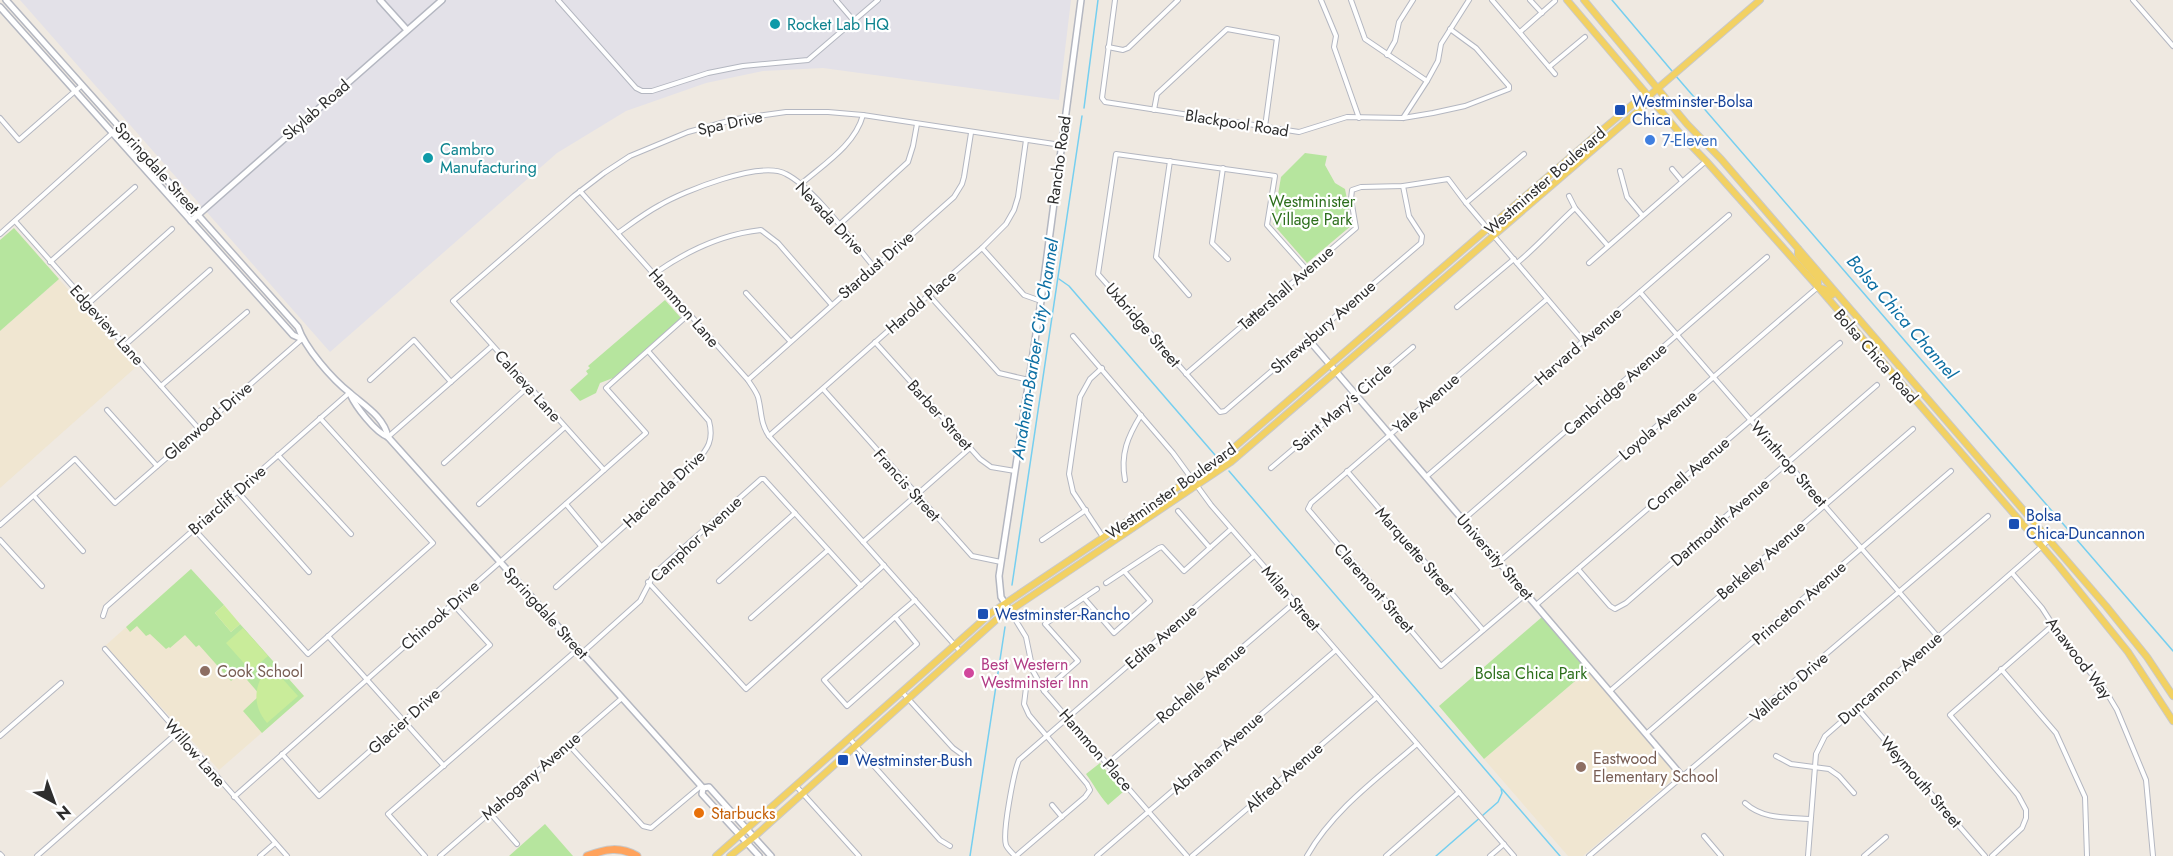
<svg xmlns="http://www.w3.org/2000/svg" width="2173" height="856" font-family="Jost,sans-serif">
<rect width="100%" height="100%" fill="#efe9e1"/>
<!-- industrial -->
<path fill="#e3e1e8" d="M20,0H1071L1059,100L823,68L763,71L706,83L626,111L557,153L330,352Z"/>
<!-- education -->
<g fill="#f0e6d1">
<path d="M59,279L136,367L0,488V331Z"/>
<path d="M191,569L304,696L219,770L105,646Z"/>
<path d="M1588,670L1678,775L1583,856H1568L1484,759Z"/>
</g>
<!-- green -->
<g fill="#b6e59e">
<path d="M1305,153L1327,156L1325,165L1335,183L1345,189L1352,225L1307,263L1273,224L1281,177Z"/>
<path d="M14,228L59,279L0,331V240Z"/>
<path d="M665,300L681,318L613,378L600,383L596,393L580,401L570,390L588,374L586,371L590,368L588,366Z"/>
<path d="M191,569L224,605L215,613L231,632L240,624L304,696L262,733L243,711L260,695L241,673L231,681L199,645L196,647L185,635L170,648L169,647L166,649L150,634L146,636L137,626L130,632L126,627Z"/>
<path d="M1542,617L1588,670L1484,759L1439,706Z"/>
<path d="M1100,763L1123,792L1108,805C1099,795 1094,785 1086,774Z"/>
<path d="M545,824L573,856H509Z"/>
</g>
<!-- pitch -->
<g fill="#c9ec9a">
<path d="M224,605L240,624L231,632L215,613Z"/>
<path d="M243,628L268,656L251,671L226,643Z"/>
<path d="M270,665L298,696L267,723C251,704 254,683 270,665Z"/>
</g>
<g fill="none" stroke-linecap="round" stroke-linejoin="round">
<!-- stream -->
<g stroke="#75cff0" stroke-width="1.5">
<path d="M1612,0L1672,71"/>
<path d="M1675,75L2173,651"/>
<path d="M1084,108L1098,0"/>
<path d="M1059,279L1069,286L1215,455"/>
<path d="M1229,471L1501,788L1502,793L1498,802L1436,856"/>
<path d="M1012,585L1082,116"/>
<path d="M1502,789L1560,856"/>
<path d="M970,856L1005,627"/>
</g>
<!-- street casing -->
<g stroke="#b4b7c1" stroke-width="6">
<g id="street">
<path d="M558,0L636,88L642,91H652L708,73L743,66L808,60L878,0"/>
<path d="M836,0L854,21"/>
<path d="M1115,0L1102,98L1105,102L1299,132L1347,117L1403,118L1433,113L1465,106L1509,89V86L1476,48L1450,29"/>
<path d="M1321,0L1336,36L1334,47L1359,118"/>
<path d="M1351,0L1365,39L1427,81"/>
<path d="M1492,0L1555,74"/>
<path d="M1530,0L1542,13"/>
<path d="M2133,0L2173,46"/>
<path d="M1520,32L1555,1"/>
<path d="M1108,47L1123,50L1128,48L1178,0"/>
<path d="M1387,55L1395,41L1399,22L1413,0"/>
<path d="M1549,67L1585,37"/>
<path d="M1154,110L1157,94L1227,29L1277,38L1265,127"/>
<path d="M0,118L19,140L82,85"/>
<path d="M1403,118L1427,81L1438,61L1441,44L1469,0"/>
<path d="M1170,161L1156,257L1189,295"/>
<path d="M1223,168L1212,243L1228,259"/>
<path d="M1672,169L1682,181"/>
<path d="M1620,171L1627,197L1642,215"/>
<path d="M801,184C824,164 855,145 863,115"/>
<path d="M580,191L748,380C751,385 756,391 758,397C762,412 760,423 769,436L960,651"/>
<path d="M1569,196L1575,208L1608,246"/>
<path d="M1466,203L1524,154"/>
<path d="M15,221L199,429"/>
<path d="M839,225L908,162L913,146L917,124"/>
<path d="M618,233C632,223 645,213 660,205C684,191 761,160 786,174C814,188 853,242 874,267"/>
<path d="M0,234L119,127"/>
<path d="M982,248L1024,295L1041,301"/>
<path d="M50,262L135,187"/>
<path d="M1517,263C1538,246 1555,226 1575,208"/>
<path d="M1589,263L1706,161"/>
<path d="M1307,270L1267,225L1275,176L1116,154L1098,274L1220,412L1225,411L1421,243L1422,236L1409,216L1403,186"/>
<path d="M654,274C685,252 723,234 761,230L778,243L831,304"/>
<path d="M1640,292L1938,637"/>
<path d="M746,293L790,341"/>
<path d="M929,295L999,373L1029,380"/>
<path d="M88,304L172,229"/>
<path d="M1457,307L1514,259"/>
<path d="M1073,336L1173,453L1211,505L1514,856"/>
<path d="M875,342L980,459L991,467L1015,471"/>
<path d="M125,345L210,270"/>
<path d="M1102,368L1090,379L1080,397L1069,474L1073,492L1103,537"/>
<path d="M1186,374L1356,228L1351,199L1352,190L1361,187L1403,186L1448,179L1466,203L1583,341"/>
<path d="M370,380L414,340L451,382"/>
<path d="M748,380L954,197L962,184L964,177L971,133"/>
<path d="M161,386L247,312"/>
<path d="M823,389L972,556L1001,562"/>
<path d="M107,410L157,466"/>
<path d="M769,436L982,248L1006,224L1014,210L1018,197L1026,140"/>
<path d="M388,437L492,346"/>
<path d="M278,455L351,534"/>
<path d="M444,463L529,386"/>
<path d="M1271,468L1413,347"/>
<path d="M604,470L453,301L574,196L604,173L630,156L688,132L736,119L786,112H828L863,115L1061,145"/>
<path d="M1347,471L1483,630"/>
<path d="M1426,477L1729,215"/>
<path d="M1125,480C1120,454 1128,436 1141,415"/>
<path d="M237,491L309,572"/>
<path d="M34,496L83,551"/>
<path d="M479,504L565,427"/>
<path d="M566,504L601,546"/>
<path d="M1178,511L1210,548"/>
<path d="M1463,520L1767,257"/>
<path d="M0,525L75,459L115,503L302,339"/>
<path d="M194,529L308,654L433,543L320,418"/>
<path d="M0,540L42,586"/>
<path d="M1042,540L1086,510"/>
<path d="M863,542L970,448"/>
<path d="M1499,562L1818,287"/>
<path d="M1578,569L1610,606L1615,609L1626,603L1877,385"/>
<path d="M2012,573L2042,608L2062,639L2105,690L2117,710L2146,780L2153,856"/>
<path d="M719,581L795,513"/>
<path d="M648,582L746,689L884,565"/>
<path d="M1106,583L1159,548L1162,547L1184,571L1231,529"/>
<path d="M556,587L695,463C708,449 714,440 709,421L648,351"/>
<path d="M1526,594L1441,666L1308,509L1311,503L1547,299"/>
<path d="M1084,598L1114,633L1150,601L1124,571"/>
<path d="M1536,605L1840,343"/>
<path d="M1010,611L1026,637L1033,671L1044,691L1187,856"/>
<path d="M103,616L106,607L349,393"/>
<path d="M895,617L917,644L847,706L824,680Z"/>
<path d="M895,617L915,600"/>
<path d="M751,618L828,550"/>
<path d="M328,636L444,766"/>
<path d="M105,649L287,856"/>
<path d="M582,653L640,601L654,574L761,479H764L861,586"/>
<path d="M2001,669L2056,733L2085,797L2087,856"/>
<path d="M1044,691L1078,661L1045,624L1097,589"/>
<path d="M1610,691L1913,429"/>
<path d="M902,692L953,748L964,756"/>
<path d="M1857,708L1985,856"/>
<path d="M1646,734L1951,471"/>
<path d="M0,736L61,683"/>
<path d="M849,738L940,840L950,846"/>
<path d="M568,744L643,826L651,828L701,786"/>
<path d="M282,754L319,796L490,645L452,603"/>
<path d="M1776,756L1791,764L1829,769L1839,776L1854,793"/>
<path d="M1107,764L1295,602"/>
<path d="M796,786L859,856"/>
<path d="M234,797L646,433L606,388L689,314"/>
<path d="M1745,803C1764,820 1787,817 1810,819"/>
<path d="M1052,805L1062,817"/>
<path d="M490,813L517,844"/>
<path d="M1704,836L1721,856"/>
<path d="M0,854L2,856"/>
<path d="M37,856L177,733"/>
<path d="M260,856L275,843"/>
<path d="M425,856L388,814L578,649"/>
<path d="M440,856L622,698"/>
<path d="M1015,856C1012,853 1007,848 1006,845C1002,833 1014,771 1019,760L1254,556"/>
<path d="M1016,856L1085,797L1090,790L1087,784L1029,715L1024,704L1026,688"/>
<path d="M1097,856L1336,650"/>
<path d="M1192,856L1377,697"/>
<path d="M1307,856C1333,810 1378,778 1417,744"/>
<path d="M1386,856L1459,792"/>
<path d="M1490,856L1504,844"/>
<path d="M1589,856L1988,516"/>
<path d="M1808,856L1816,754L1825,736L2049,540"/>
<path d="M1864,856L1886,837"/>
<path d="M1992,856L2022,828L2026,818V810L2018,795L1950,715L2053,625"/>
</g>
</g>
<!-- secondary casing -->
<g stroke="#b4b7c1" stroke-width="8">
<g id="secondary">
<path d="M6,0L298,327C305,348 332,379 350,393C365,406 384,417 388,437"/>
<path d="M380,0L407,30"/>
<path d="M0,7L293,335L302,339"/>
<path d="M191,221L442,0"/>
<path d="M1308,339L1682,776"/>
<path d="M350,394C356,407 375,432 388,437L703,788"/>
<path d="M1010,611L1001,597L999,576L1041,301L1081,0"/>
<path d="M703,788L709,787L771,856"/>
<path d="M703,788L702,794L759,856"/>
</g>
</g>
<!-- primary casing -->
<g stroke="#c9c9c9" stroke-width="8">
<g id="primary">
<path d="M1567,0L1683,137L1706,161L1818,287L2058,565L2128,652L2173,721"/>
<path d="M1584,0L1687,124L1721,159L2106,606L2147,657L2173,696"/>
<path d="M1798,249V255L1818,278V287L1827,290L1832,295"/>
<path d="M716,856L991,613L1223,457L1595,136L1639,99L1648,97"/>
<path d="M730,856L754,837L996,620L1231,462L1645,105L1648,97L1657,89L1760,0"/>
</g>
</g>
<!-- highway casing -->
<g stroke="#c9c9c9" stroke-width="9">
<path id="highway" d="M587,856C605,849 620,846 637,856"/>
</g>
<!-- street -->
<use href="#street" stroke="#fff" stroke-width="4"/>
<!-- secondary -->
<use href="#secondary" stroke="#fff" stroke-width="5"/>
<!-- primary -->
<use href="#primary" stroke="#f2d163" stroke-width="6"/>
<!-- highway -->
<use href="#highway" stroke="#ffa35c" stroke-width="7"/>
</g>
<!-- markers -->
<g fill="#0f9aa8" stroke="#fff" stroke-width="2">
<circle cx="775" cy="24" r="6"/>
<circle cx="428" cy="158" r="6"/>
</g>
<g fill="#1a4fb4" stroke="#fff" stroke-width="2">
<rect x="1614" y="104" width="12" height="12" rx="3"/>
<rect x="2008" y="518" width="12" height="12" rx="3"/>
<rect x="977" y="608" width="12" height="12" rx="3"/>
<rect x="837" y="754" width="12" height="12" rx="3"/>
</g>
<circle fill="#3f7fe0" stroke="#fff" stroke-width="2" cx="1650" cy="140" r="6"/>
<g fill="#8d6e63" stroke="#fff" stroke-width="2">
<circle cx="205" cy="671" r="6"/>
<circle cx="1581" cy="767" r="6"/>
</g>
<circle fill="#d1479c" stroke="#fff" stroke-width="2" cx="969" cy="673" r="6"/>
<circle fill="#e8710a" stroke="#fff" stroke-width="2" cx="699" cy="813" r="6"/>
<g text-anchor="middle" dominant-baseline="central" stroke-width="4.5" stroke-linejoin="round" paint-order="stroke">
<!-- culture labels -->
<g font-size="16" fill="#0d838f" stroke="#fff" text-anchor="start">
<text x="787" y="24">Rocket Lab HQ</text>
<text x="440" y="149">Cambro<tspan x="440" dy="18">Manufacturing</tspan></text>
</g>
<!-- transit labels -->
<g font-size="16" fill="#164399" stroke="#fff" text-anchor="start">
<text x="1632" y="101">Westminster-Bolsa<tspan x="1632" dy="18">Chica</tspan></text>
<text x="2026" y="515">Bolsa<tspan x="2026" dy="18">Chica-Duncannon</tspan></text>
<text x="995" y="614">Westminster-Rancho</text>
<text x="855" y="760">Westminster-Bush</text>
</g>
<!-- street labels -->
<g font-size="16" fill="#2e2e2e" stroke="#fff">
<text transform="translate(316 110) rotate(-41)">Skylab Road</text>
<text transform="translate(730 123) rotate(-12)">Spa Drive</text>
<text transform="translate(1237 123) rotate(9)">Blackpool Road</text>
<text transform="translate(1059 160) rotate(-82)">Rancho Road</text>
<text transform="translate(157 168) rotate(48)">Springdale Street</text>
<text transform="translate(1545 181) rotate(-41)">Westminster Boulevard</text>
<text transform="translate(830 218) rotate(47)">Nevada Drive</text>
<text transform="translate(876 265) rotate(-41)">Stardust Drive</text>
<text transform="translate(1286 288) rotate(-41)">Tattershall Avenue</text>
<text transform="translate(921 302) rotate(-41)">Harold Place</text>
<text transform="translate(684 308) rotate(49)">Hammon Lane</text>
<text transform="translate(107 325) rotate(48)">Edgeview Lane</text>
<text transform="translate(1143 325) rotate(49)">Uxbridge Street</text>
<text transform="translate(1323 327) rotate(-41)">Shrewsbury Avenue</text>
<text transform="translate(1578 346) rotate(-41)">Harvard Avenue</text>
<text transform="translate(1876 356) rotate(49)">Bolsa Chica Road</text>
<text transform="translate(528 386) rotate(48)">Calneva Lane</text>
<text transform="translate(1615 389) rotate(-41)">Cambridge Avenue</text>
<text transform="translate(1426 403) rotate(-41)">Yale Avenue</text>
<text transform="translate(1342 407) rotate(-41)">Saint Mary's Circle</text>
<text transform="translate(940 415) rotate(48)">Barber Street</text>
<text transform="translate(208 421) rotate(-41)">Glenwood Drive</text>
<text transform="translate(1658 425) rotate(-41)">Loyola Avenue</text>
<text transform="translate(1789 464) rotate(49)">Winthrop Street</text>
<text transform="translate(1688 474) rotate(-41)">Cornell Avenue</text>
<text transform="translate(907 485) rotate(48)">Francis Street</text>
<text transform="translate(664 489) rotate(-43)">Hacienda Drive</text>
<text transform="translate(1171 491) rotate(-35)">Westminster Boulevard</text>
<text transform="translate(227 500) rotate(-41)">Briarcliff Drive</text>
<text transform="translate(1720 522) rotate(-41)">Dartmouth Avenue</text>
<text transform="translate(696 539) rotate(-43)">Camphor Avenue</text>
<text transform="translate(1415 551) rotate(49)">Marquette Street</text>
<text transform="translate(1495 557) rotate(49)">University Street</text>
<text transform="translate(1761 560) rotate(-41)">Berkeley Avenue</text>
<text transform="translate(1374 588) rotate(49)">Claremont Street</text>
<text transform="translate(1291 598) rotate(49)">Milan Street</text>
<text transform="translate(1799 603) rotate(-41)">Princeton Avenue</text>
<text transform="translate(546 613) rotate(48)">Springdale Street</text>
<text transform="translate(440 615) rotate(-41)">Chinook Drive</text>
<text transform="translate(1161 637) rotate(-41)">Edita Avenue</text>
<text transform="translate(2079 658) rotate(53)">Anawood Way</text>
<text transform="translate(1890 678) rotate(-41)">Duncannon Avenue</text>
<text transform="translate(1201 683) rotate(-41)">Rochelle Avenue</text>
<text transform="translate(1789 687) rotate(-41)">Vallecito Drive</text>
<text transform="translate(404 721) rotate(-42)">Glacier Drive</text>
<text transform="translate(1096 750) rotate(49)">Hammon Place</text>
<text transform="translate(195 753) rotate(49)">Willow Lane</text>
<text transform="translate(1217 753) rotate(-41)">Abraham Avenue</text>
<text transform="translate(531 776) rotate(-41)">Mahogany Avenue</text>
<text transform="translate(1284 777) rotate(-41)">Alfred Avenue</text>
<text transform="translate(1921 782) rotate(49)">Weymouth Street</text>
</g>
<!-- shop labels -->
<g font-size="16" fill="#366cbe" stroke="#fff" text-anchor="start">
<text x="1662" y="140">7-Eleven</text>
</g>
<!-- park labels -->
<g font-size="16" fill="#2c6e1b" stroke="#fff">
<text x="1312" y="201">Westminister<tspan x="1312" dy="18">Village Park</tspan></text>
<text x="1531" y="673">Bolsa Chica Park</text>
</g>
<!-- hotel labels -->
<g font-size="16" fill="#b23c85" stroke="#fff" text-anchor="start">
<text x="981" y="664">Best Western<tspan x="981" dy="18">Westminster Inn</tspan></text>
</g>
<!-- education labels -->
<g font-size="16" fill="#785e54" stroke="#fff" text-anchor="start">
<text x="217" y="671">Cook School</text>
<text x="1593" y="758">Eastwood<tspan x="1593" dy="18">Elementary School</tspan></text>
</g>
<!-- food labels -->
<g font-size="16" fill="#c56008" stroke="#fff" text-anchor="start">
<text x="711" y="813">Starbucks</text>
</g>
<!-- water labels -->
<g font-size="18" font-style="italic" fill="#0d6fa3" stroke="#fff">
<text transform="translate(1902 317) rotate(49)">Bolsa Chica Channel</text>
<text transform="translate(1035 349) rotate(-81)">Anaheim-Barber City Channel</text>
</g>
</g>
<!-- north arrow -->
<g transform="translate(54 802) rotate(139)" stroke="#ffffff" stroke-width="4.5" paint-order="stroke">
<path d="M0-4.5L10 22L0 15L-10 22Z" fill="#2e2e2e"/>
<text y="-9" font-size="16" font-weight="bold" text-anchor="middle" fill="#2e2e2e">N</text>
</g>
</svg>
